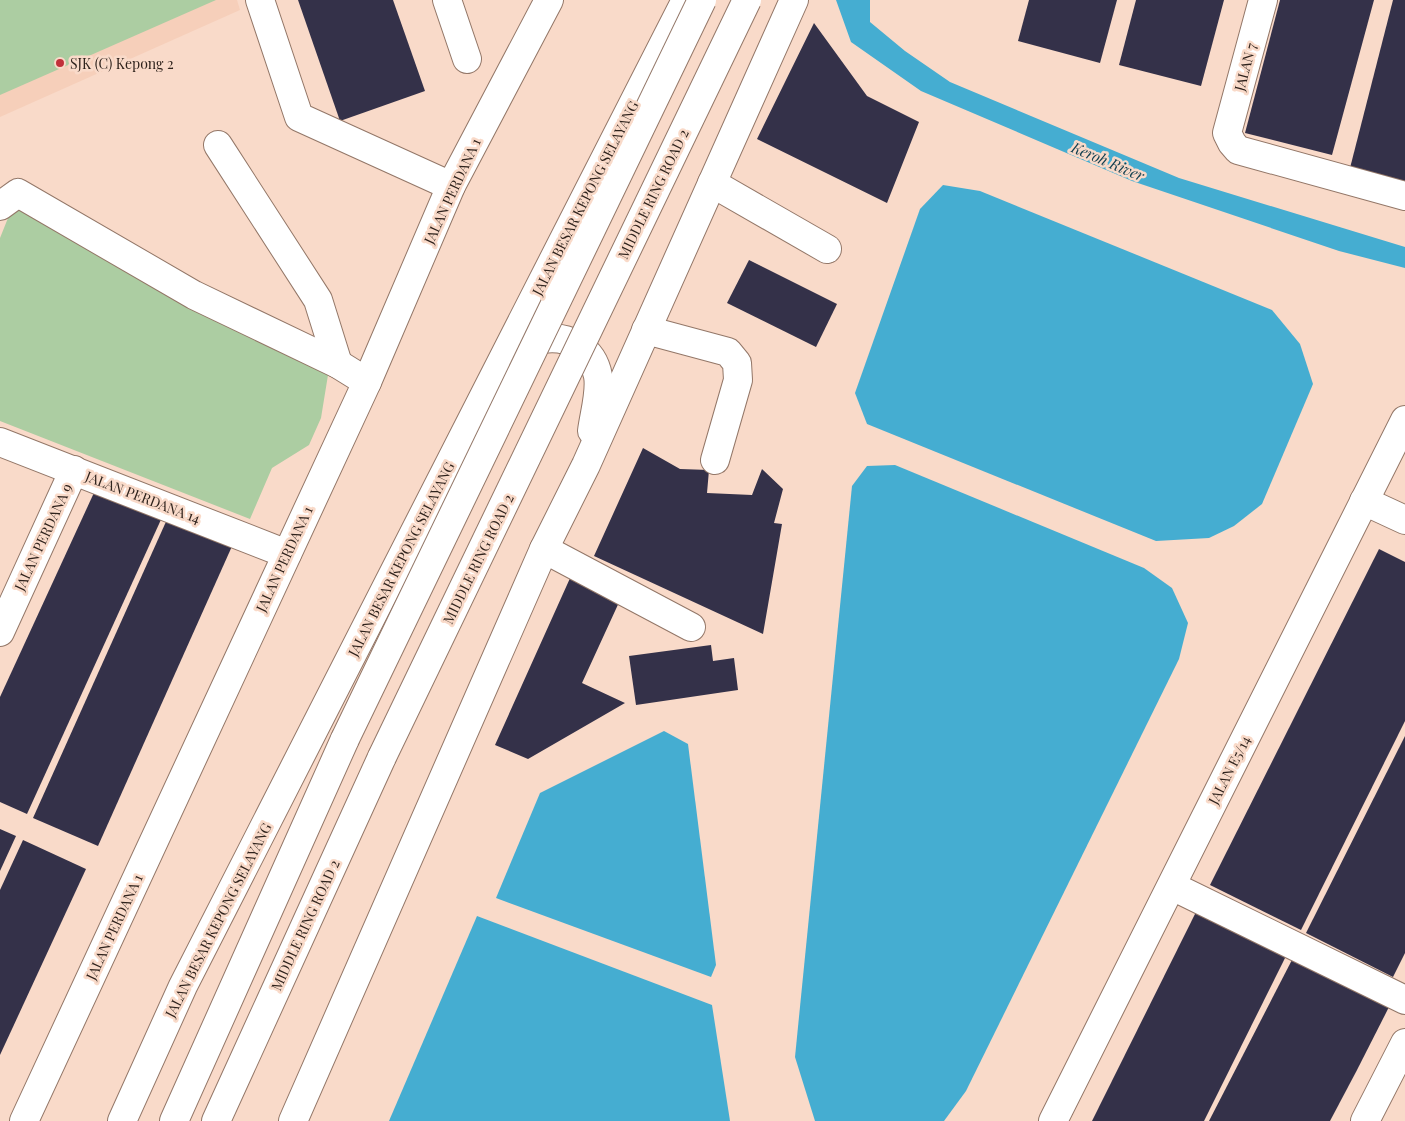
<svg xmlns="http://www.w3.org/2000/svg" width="1405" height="1121" font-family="'Playfair Display',serif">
<rect width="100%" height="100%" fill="#f9dac9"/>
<!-- built -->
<path fill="#f6cfba" d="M0,0H237L240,10L0,117Z"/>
<!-- green -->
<g fill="#accda2">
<path d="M0,0H216L0,95Z"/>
<path d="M18,193L328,375L321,418L309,445L272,468L250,519L0,421V238Z"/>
</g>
<!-- water -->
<g fill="#45add1">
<path d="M836,0H870V22L905,51L950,82L1179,178L1405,247V268L1339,251L1132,181L921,91L851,42Z"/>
<path d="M943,185L980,191L1272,310L1300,344L1313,384L1262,504L1234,526L1209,538L1156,541L867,424L855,393L920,209Z"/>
<path d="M895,465L1144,568L1172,588L1188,623L1179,659L966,1091L944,1121H815L795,1057L852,486L867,466Z"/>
<path d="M664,731L688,744L716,965L711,977L496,898L540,793Z"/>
<path d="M477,916L712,1005L730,1121H389Z"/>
</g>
<!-- building -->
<g fill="#343149">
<path d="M298,0H393L425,91L340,121Z"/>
<path d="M1029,0H1117L1100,63L1018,41Z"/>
<path d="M1136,0H1224L1201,86L1119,65Z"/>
<path d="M1280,0H1374L1332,155L1245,133Z"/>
<path d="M1393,0H1405V181L1350,168Z"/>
<path d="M814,23L867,96L919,122L887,203L757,139Z"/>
<path d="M749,260L837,304L816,347L727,303Z"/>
<path d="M643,448L680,469L709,470L707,493L752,495L762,469L783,489L774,523L782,524L763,634L594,556Z"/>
<path d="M98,484L164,513L27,814L0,802V697Z"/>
<path d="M169,515L233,544L98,846L33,818Z"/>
<path d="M1379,549L1405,562V721L1301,930L1210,885Z"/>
<path d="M571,576L621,598L582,683L625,703L528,759L495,745Z"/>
<path d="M711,645L713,661L734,658L738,690L636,705L629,656Z"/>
<path d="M1405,736V953L1393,977L1306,933Z"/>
<path d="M0,829L16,836L0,871Z"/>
<path d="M23,840L86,869L0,1055V890Z"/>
<path d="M1198,908L1288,952L1204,1121H1092Z"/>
<path d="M1294,956L1390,1005L1357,1070L1330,1121H1209Z"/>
</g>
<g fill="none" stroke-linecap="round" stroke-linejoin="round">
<!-- minor casing -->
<g stroke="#937768" stroke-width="30">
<g id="minor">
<path d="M260,0L299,117L451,186"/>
<path d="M447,0L467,59"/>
<path d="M1263,0L1227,133L1232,143L1238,150L1405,196"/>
<path d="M218,145L318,300L338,364"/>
<path d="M712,183L827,249"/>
<path d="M0,206L18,193L194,295L338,364L367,382"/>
<path d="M646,330L728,352L737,363L738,380L715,460"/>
<path d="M0,442L287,554"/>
<path d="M1364,501L1405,520"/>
<path d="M544,549L691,627"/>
<path d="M0,632L74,470"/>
<path d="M1172,886L1405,1000"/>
<path d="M24,1121L367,382L451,186L549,0"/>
<path d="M1053,1121L1405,420"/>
<path d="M1365,1121L1405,1043"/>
</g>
</g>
<!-- major casing -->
<g stroke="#937768" stroke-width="30">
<g id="major">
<path d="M518,351C525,347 535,340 543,339C569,335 593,349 598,376C601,391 594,415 592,431"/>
<path d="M122,1121L183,986L686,0"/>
<path d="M293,1121L544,549L586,465L794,0"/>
</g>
</g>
<!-- highway casing -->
<g stroke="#937768" stroke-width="30">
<g id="highway">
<path d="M174,1121L345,739"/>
<path d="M216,1121L382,757"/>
</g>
</g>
<!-- minor -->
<use href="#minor" stroke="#fff" stroke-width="28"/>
<!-- major -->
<use href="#major" stroke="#fff" stroke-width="28"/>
<!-- highway -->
<use href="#highway" stroke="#fff" stroke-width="28"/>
<!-- highway-bridge casing -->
<g stroke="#937768" stroke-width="30" stroke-linecap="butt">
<g id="highway-bridge">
<path d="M345,739L702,0"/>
<path d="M382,757L747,0"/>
</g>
</g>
<!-- highway-bridge -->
<use href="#highway-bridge" stroke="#fff" stroke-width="28"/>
</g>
<!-- markers -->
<circle fill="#c1313a" stroke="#f9dac9" stroke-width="2" cx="60" cy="63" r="5"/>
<g text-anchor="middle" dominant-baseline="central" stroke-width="5" stroke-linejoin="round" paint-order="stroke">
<!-- poi labels -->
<g font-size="14" fill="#2e221c" stroke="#f9dac9" text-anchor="start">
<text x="70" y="63">SJK (C) Kepong 2</text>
</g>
<!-- street labels -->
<g font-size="14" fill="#2e221c" stroke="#f9dac9">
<text transform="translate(1245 67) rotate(-75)">JALAN 7</text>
<text transform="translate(452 191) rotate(-65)">JALAN PERDANA 1</text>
<text transform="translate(653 194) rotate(-64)">MIDDLE RING ROAD 2</text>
<text transform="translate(585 198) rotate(-63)">JALAN BESAR KEPONG SELAYANG</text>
<text transform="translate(143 497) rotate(21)">JALAN PERDANA 14</text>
<text transform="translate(43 537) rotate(-65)">JALAN PERDANA 9</text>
<text transform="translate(284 559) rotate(-65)">JALAN PERDANA 1</text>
<text transform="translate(401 559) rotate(-63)">JALAN BESAR KEPONG SELAYANG</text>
<text transform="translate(478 559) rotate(-64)">MIDDLE RING ROAD 2</text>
<text transform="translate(1229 770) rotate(-63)">JALAN E5/14</text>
<text transform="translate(218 920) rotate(-63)">JALAN BESAR KEPONG SELAYANG</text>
<text transform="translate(305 925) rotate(-65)">MIDDLE RING ROAD 2</text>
<text transform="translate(114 927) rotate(-65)">JALAN PERDANA 1</text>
</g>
<!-- water labels -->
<g font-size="15" font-style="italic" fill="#144151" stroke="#f9dac9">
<text transform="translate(1108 161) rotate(23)">Keroh River</text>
</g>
</g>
</svg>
